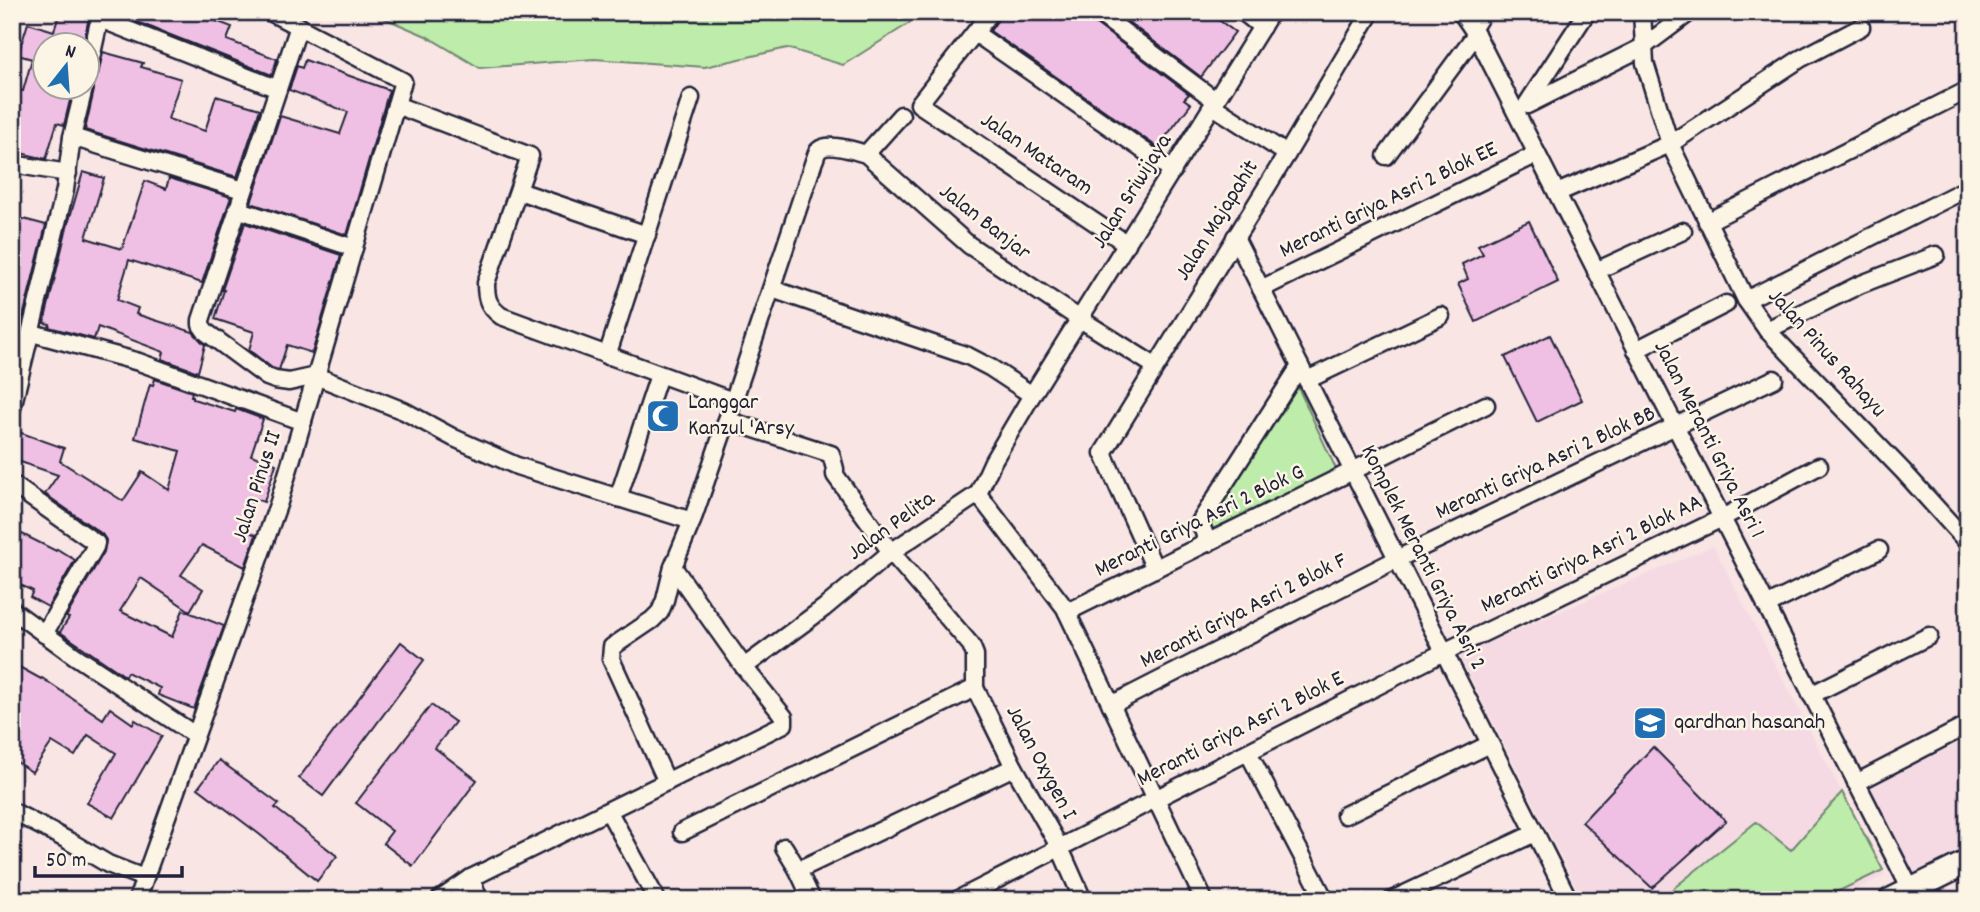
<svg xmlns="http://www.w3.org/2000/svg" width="1980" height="912" font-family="Dekko,sans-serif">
<rect width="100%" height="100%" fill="#f8e5e4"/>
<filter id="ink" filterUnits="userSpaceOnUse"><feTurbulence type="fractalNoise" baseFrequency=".0143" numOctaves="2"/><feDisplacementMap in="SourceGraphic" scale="14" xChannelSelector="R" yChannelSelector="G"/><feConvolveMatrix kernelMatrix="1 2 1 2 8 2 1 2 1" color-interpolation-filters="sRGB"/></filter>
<g filter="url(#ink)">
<!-- built -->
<g fill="#f5dae4">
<path d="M1713,546L1885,875L1836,900H1583L1459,655Z"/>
<path d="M1968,739V849L1914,877L1869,786Z"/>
</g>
<!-- green -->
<g fill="#beecaa" stroke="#708772" stroke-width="2">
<path d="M370,12H927L843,65L787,48L705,67L594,59L480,68L426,36Z"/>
<path d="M1297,385L1337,471L1204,533L1209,523Z"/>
<path d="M1842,792L1883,870L1820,900H1659L1756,822L1791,850Z"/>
</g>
<!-- building -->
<g fill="#efc0e3" stroke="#22223b" stroke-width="2">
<path d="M60,12H90L83,46H46V88H73L64,125L57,123L46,159L12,151V88L23,91L32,59L18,55L28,23L54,31Z"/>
<path d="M112,12H192L232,27L227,40L277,59L272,75Z"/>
<path d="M1001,12H1087L1091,20L1189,94L1184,99L1191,104L1165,138L1167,140L1160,149L990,31L999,18Z"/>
<path d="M1115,12H1157L1167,20L1173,12H1208L1235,32L1201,77Z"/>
<path d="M103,52L143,63L141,67L181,79L168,119L205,131L216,96L260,109L237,177L85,130L94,90L92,82L98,75Z"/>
<path d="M305,60L389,90L347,235L251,203L280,116L340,134L348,112L289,90L297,66L302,68Z"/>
<path d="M83,172L104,178L86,238L122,249L145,181L166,189L169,178L231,197L202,283L129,260L117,300L138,308L136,314L193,332L205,345L198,372L162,359L164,352L98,327L94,339L49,327L50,324L44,323L66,231Z"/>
<path d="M12,216L46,225L23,317L12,314Z"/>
<path d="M1529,221L1558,282L1476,322L1458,284L1468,279L1462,264L1483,254L1478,245Z"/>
<path d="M245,223L341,255L312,353L287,345L279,370L272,368L249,350L254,332L215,319L224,290H222Z"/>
<path d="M1550,335L1582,400L1537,422L1505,357Z"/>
<path d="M155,379L192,392L191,396H193V399L235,412L236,409L263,419L251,455L276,464L264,502L255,499L240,527L256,535L245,567L202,545L181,575L203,589L190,611L141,578L120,611L172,637L183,610L224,626L194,709L158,695L160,688L127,672L125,676L60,632L69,618L66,617L104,552L106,540L102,534L45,494L58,475L12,459V443L16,431L64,448L60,461L123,501L142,472L169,490L180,451L135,438L150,384L153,385Z"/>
<path d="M12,529L56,551L57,549L75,560L48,607L30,597L33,591L12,581Z"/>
<path d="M401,642L424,660L323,796L299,778Z"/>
<path d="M12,663L41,679L42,678L103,719L110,708L133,724L135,720L162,736L114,818L87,803L116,753L88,735L75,756L52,742L32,772L12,759Z"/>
<path d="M431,705L455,722L435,748L477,780L413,866L383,843L392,831L356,803Z"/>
<path d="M1653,747L1726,821L1652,888L1582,822Z"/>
<path d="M219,760L279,804L275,808L337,856L317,881L259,834L198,788Z"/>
</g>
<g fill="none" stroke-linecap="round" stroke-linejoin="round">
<!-- street casing -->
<g stroke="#22223b" stroke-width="21">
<g id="street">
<path d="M991,12L919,104L1127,244"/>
<path d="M1097,12L1216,101"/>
<path d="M1243,12L1262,27"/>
<path d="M1461,12L1476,34L1911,890"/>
<path d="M1642,12L1645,63L1670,144L1746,300L1767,330L1903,471L1968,543"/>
<path d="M100,19L278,89"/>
<path d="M299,26L201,320V325L206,332L267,377L275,380L289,382L316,376L404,411L454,438L517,466L692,521"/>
<path d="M1473,28L1483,12"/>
<path d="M975,33L1173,171"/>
<path d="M88,72L101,12"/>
<path d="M1527,104L1587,12"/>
<path d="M396,105L530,156L486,283C486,299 488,306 501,316L733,401"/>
<path d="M1527,105L1643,47L1690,12"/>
<path d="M1213,106L1287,154"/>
<path d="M72,137L243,190"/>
<path d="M866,154L901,115"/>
<path d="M1386,156L1476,34"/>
<path d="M12,164L68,173"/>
<path d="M519,191L647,235"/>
<path d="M1557,193L1670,144L1800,59L1861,27"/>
<path d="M237,209L354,248"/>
<path d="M1707,222L1968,90"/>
<path d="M1235,237L1569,900"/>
<path d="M1596,271L1683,231"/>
<path d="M772,289L968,356L991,368L1032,395"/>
<path d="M1261,289L1537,154"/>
<path d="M1746,300L1968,188"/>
<path d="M1767,330L1859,285L1936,255"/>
<path d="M32,333L139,362L303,422"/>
<path d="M1636,350L1726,304"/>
<path d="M607,356L691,98"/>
<path d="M1307,380L1441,316"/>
<path d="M12,408L65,190L72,137L84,88"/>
<path d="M727,420L831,454L835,469V475L891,552L971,645L975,655V688L1014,767L1060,848L1083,900"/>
<path d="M12,484L96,543L95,547L44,634"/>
<path d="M978,494L1065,608L1204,900"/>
<path d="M618,498L659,375"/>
<path d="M1208,543L1200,522L1300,366"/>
<path d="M1155,569L1103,453L1287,154L1371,12"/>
<path d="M1766,606L1879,550"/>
<path d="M12,610L75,656L195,735"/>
<path d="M1067,612L1486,405"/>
<path d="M744,667L824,608L891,552L978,494L993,461L1032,395L1271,12"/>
<path d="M1811,695L1929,636"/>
<path d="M1111,705L1397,559L1774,379"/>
<path d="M1248,752L1325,900"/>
<path d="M667,782L611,659L612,647L652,620L660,612L665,600L673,567L692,521L727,420L814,161C816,157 816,153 819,150C828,142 856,151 866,154L969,245L1080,319L1155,366"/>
<path d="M1856,783L1968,725"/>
<path d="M12,811L69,841L108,864L144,878"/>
<path d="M609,812L657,900"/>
<path d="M1345,815L1490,744"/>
<path d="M682,832L975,688"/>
<path d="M784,847L798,870"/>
<path d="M471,878L479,900"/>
<path d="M137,900L279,502L403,81L270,12"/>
<path d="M439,900L471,878L784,724V717L744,667L673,567"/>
<path d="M812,900L798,870L1014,767"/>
<path d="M957,900L1444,652L1722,518L1819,466"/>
<path d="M1392,900L1535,833"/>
</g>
</g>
<!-- secondary casing -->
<g stroke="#22223b" stroke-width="28">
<path id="secondary" d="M1891,900L1968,862"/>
</g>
<!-- street -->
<use href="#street" stroke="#fcf5e5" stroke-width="16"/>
<!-- secondary -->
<use href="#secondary" stroke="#fcf5e5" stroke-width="23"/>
</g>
</g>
<!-- icons -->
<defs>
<g id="mosque-square" transform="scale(1.75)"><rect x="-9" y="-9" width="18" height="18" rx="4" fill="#1f6fb2" stroke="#fcf5e5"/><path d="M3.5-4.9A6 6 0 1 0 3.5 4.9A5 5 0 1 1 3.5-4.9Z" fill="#fff"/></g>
<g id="school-square" transform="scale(1.75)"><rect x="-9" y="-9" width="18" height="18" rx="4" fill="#1f6fb2" stroke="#fcf5e5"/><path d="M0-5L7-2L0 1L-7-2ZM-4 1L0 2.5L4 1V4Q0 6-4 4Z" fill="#fff"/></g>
</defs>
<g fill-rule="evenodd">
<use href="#mosque-square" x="663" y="416"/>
<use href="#school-square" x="1650" y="723"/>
</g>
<g text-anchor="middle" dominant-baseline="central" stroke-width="5" stroke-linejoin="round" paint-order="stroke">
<!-- street labels -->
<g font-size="23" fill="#22223b" stroke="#fcf5e5">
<text transform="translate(1036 155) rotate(34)">Jalan Mataram</text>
<text transform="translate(1133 192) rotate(-58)">Jalan Sriwijaya</text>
<text transform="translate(1389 201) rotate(-26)">Meranti Griya Asri 2 Blok EE</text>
<text transform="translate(1218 221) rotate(-58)">Jalan Majapahit</text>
<text transform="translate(984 223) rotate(38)">Jalan Banjar</text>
<text transform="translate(1826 354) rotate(48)">Jalan Pinus Rahayu</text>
<text transform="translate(1708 440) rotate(63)">Jalan Meranti Griya Asri 1</text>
<text transform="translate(1546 464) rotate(-25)">Meranti Griya Asri 2 Blok BB</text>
<text transform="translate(258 487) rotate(-72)">Jalan Pinus II</text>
<text transform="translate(1200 522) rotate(-26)">Meranti Griya Asri 2 Blok G</text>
<text transform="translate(892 527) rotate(-36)">Jalan Pelita</text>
<text transform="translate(1592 555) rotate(-26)">Meranti Griya Asri 2 Blok AA</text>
<text transform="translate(1422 558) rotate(63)">Komplek Meranti Griya Asri 2</text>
<text transform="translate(1244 612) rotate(-27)">Meranti Griya Asri 2 Blok F</text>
<text transform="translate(1241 730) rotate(-27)">Meranti Griya Asri 2 Blok E</text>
<text transform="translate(1040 763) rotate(62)">Jalan Oxygen I</text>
</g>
<!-- poi labels -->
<g font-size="23" fill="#22223b" stroke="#fcf5e5" text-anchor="start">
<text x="688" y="403">Langgar<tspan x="688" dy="26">Kanzul 'Arsy</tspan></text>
<text x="1674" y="723">qardhan hasanah</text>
</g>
</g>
<!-- margin -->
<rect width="1980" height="912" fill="none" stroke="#fcf5e5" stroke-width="42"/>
<rect x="21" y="21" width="1938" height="870" fill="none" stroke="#22223b" stroke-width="2.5" filter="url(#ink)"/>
<!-- north arrow -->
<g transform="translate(66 66) rotate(17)"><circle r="33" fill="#fcf5e5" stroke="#a5a1a1" stroke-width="2"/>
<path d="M0-5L12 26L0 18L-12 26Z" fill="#1f6fb2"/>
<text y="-10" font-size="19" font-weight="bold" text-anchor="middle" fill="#22223b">N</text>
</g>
<!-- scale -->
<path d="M35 866v10h147v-10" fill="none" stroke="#22223b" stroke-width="3.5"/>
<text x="46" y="866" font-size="21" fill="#22223b" stroke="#fcf5e5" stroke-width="5" paint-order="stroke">50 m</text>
</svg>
